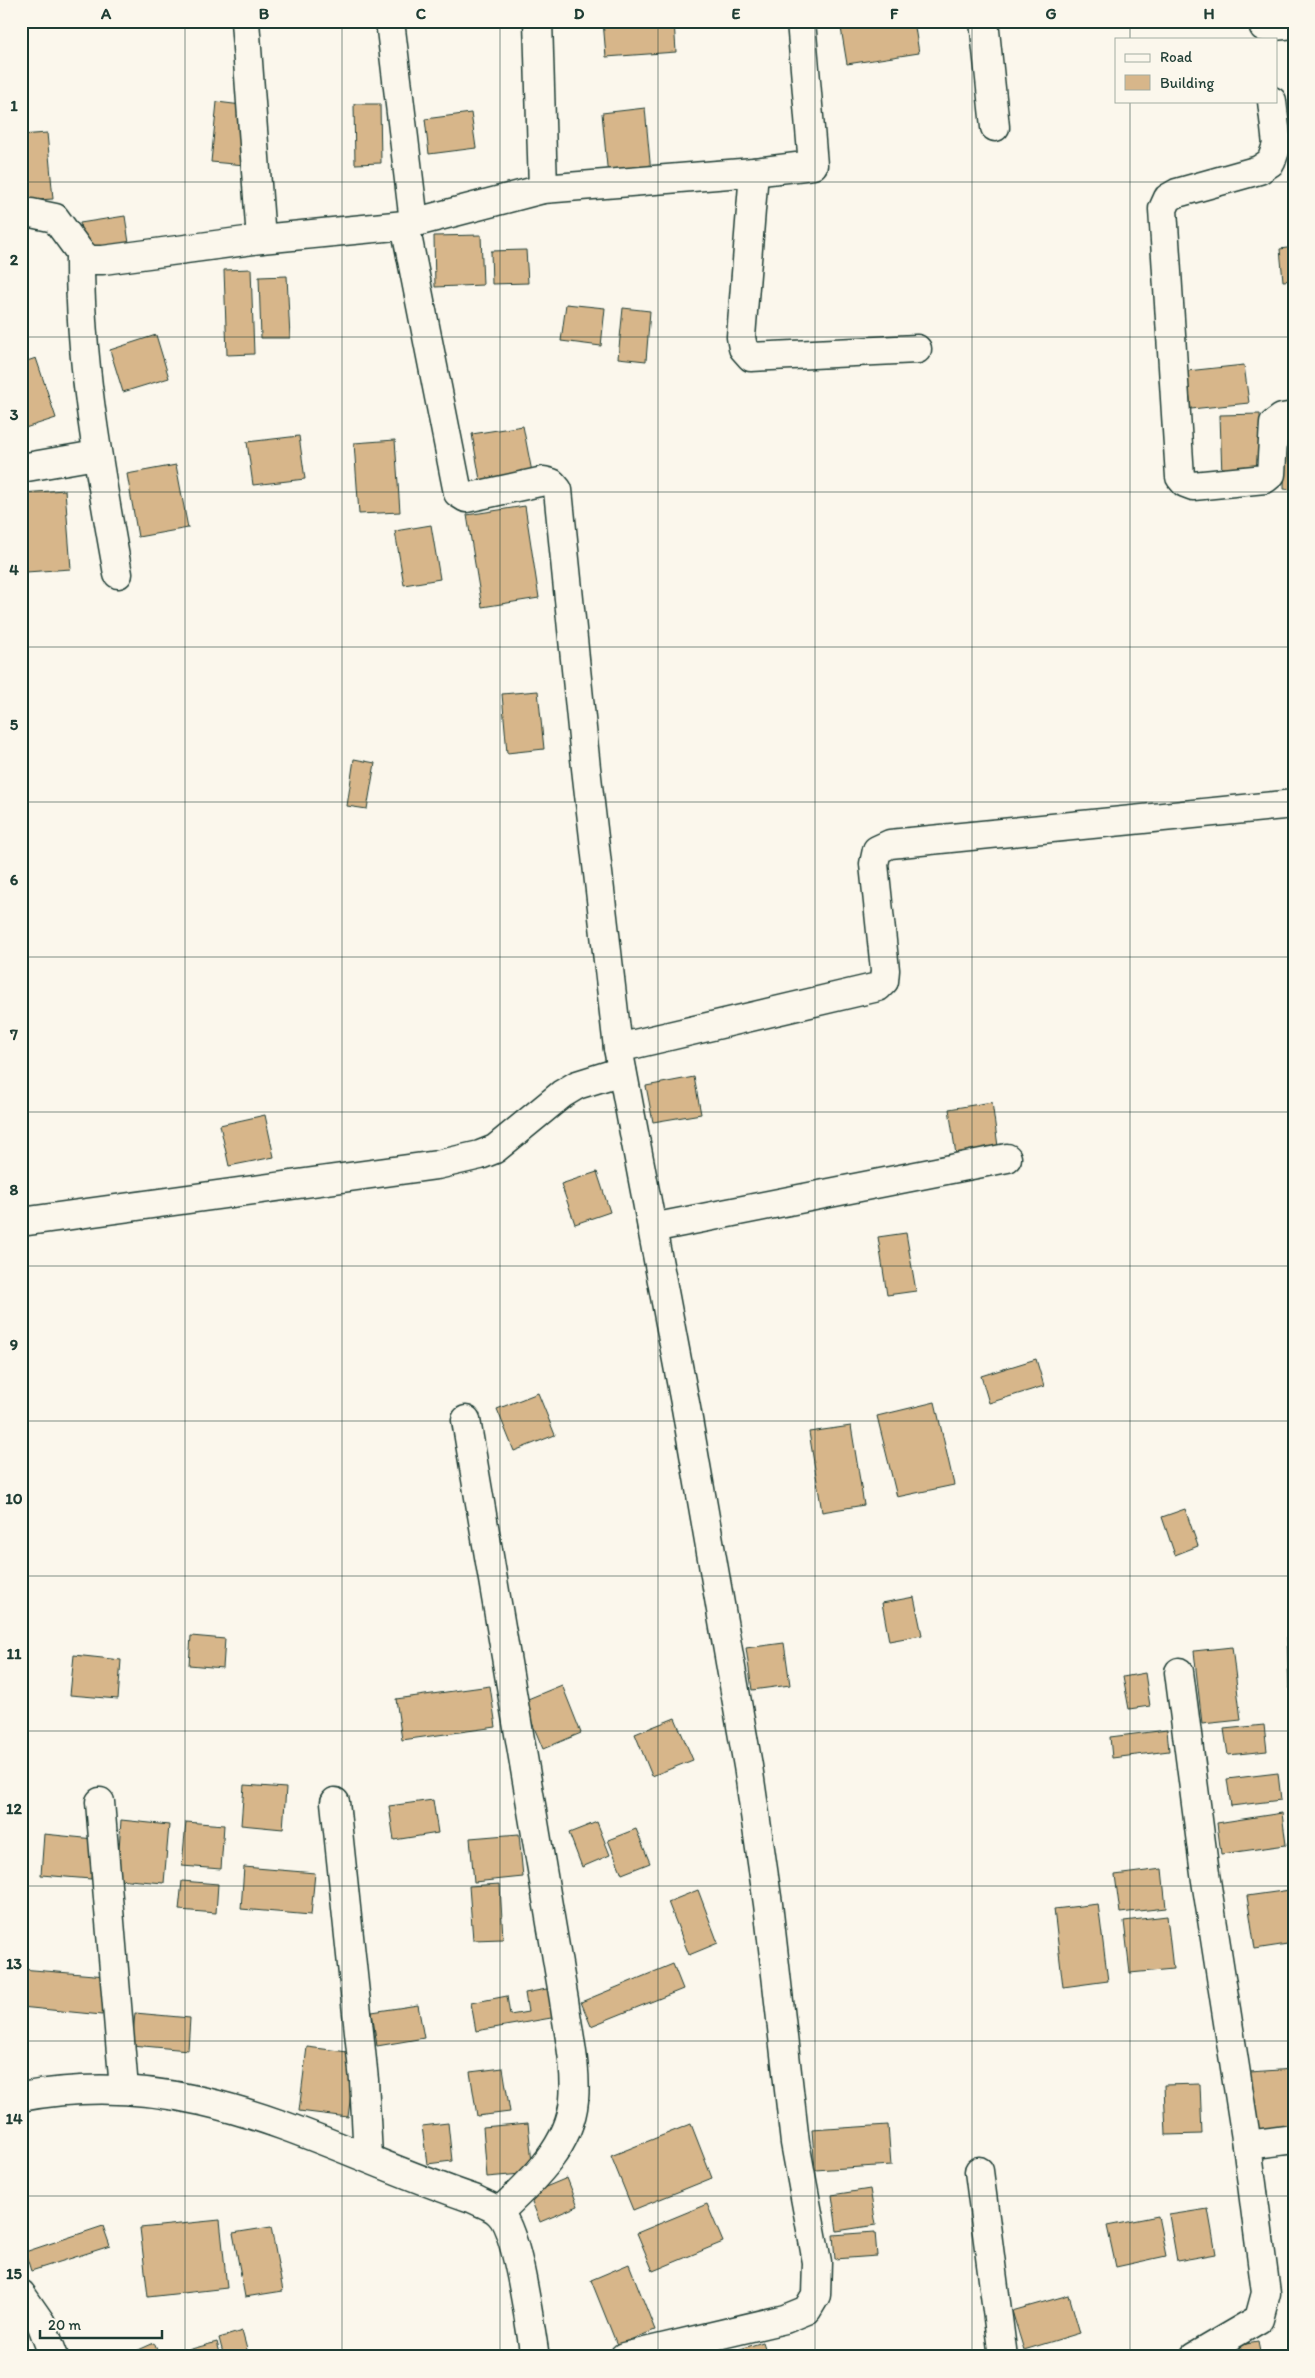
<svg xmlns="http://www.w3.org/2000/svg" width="1315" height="2378" font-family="Itim,sans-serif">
<rect width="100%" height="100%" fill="#fbf7ec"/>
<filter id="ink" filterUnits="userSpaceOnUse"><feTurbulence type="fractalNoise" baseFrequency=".02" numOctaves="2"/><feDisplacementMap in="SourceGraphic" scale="10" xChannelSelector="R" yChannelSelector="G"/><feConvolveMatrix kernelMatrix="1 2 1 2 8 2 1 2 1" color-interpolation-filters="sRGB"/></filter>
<g filter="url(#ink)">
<!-- building -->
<g fill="#d7b68a" stroke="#1f3d34">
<path d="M603,21H674L676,52L606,57Z"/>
<path d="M914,21L919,53L847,64L840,22Z"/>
<path d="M217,102L250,106L245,165L211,162Z"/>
<path d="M354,104H380L381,163L355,164Z"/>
<path d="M645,108L651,173L608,177L602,113Z"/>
<path d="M471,113L476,148L429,154L425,119Z"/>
<path d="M47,133L53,199L21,201V135Z"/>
<path d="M125,216L129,243L84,250L80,223Z"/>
<path d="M481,235L483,285L435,287L434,236Z"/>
<path d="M1294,247V280L1283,281L1280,249Z"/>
<path d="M526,250L528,283L492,284L491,251Z"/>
<path d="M251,269L254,354L227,355L224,270Z"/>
<path d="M287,276L290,338H261L259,277Z"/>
<path d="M566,304L605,308L601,346L561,341Z"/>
<path d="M623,308L650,311L646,361L618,358Z"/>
<path d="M156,335L169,378L123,392L110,350Z"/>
<path d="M36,358L56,418L25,428L21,418V363Z"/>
<path d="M1244,365L1249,403L1191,409L1187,371Z"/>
<path d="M1260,414L1262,475L1222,477L1220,415Z"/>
<path d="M523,426L532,472L480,480L472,434Z"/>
<path d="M1285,434H1294V490L1284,489Z"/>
<path d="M299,436L305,479L253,485L247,442Z"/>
<path d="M395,440L400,512L359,514L354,443Z"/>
<path d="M176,465L188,528L138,537L127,474Z"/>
<path d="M65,490L71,569L26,572L21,493Z"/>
<path d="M525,506L539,598L482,607L467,515Z"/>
<path d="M431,525L440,579L404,585L395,531Z"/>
<path d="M538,691L544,749L507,753L502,694Z"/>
<path d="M354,759L375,763L367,809L347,806Z"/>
<path d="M694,1077L701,1114L653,1122L646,1086Z"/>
<path d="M992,1102L999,1154L957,1161L949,1109Z"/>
<path d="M265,1115L274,1157L229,1166L220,1125Z"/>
<path d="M597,1172L610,1212L575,1224L561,1184Z"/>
<path d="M906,1233L916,1291L887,1295L878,1237Z"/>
<path d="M1036,1359L1044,1386L989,1403L981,1376Z"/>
<path d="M538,1393L555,1435L514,1451L497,1409Z"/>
<path d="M935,1402L954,1485L897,1497L877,1416Z"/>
<path d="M851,1426L864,1505L822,1512L809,1432Z"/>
<path d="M1185,1509L1198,1546L1175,1555L1162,1517Z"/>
<path d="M914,1597L922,1635L889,1641L882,1603Z"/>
<path d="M191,1636L225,1639L223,1668L189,1665Z"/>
<path d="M1287,1637H1294V1688H1289Z"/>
<path d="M784,1643L790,1685L752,1690L746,1648Z"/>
<path d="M1232,1647L1241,1720L1202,1724L1194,1651Z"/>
<path d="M74,1655L121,1660L118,1699L70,1695Z"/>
<path d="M1145,1673L1150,1706L1129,1709L1123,1677Z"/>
<path d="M562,1685L581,1733L543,1749L523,1701Z"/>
<path d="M490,1686L496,1727L402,1740L396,1699Z"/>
<path d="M675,1718L693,1760L652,1776L635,1734Z"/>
<path d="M1264,1725L1267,1751L1228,1755L1224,1729Z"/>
<path d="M1167,1730L1169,1751L1112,1758L1110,1737Z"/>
<path d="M1278,1773L1281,1800L1231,1806L1227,1779Z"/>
<path d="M244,1785L286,1788L283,1829L241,1825Z"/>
<path d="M433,1800L438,1833L394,1840L389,1806Z"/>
<path d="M1282,1813L1286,1845L1221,1854L1217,1823Z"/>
<path d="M121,1820L169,1825L164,1883L117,1879Z"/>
<path d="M186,1822L224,1825L221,1869L182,1866Z"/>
<path d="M597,1822L610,1855L582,1867L569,1833Z"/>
<path d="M636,1829L650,1863L622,1874L608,1840Z"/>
<path d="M44,1834L94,1839L91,1879L41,1875Z"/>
<path d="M519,1834L523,1877L474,1882L470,1838Z"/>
<path d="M244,1867L315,1873L311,1915L241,1909Z"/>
<path d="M1162,1869L1166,1908L1120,1913L1115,1875Z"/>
<path d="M182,1881L218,1884L216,1913L179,1910Z"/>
<path d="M500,1884L503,1939L473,1940L469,1886Z"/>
<path d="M698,1890L718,1943L689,1955L668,1902Z"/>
<path d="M1290,1890L1294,1917V1943L1255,1949L1247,1896Z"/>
<path d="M1098,1904L1108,1981L1063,1987L1054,1909Z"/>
<path d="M1167,1916L1173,1969L1130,1973L1124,1921Z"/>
<path d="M673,1964L683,1989L591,2026L581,2002Z"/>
<path d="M21,1969L106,1976L102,2015L21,2007Z"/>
<path d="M552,1988L557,2017L476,2031L471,2003L507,1996L510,2015L528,2012L525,1993Z"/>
<path d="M418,2005L424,2038L377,2046L372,2012Z"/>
<path d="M135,2013L190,2018L188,2050L132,2045Z"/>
<path d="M307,2047L356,2053L348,2117L299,2111Z"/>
<path d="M503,2068L510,2112L477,2116L470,2072Z"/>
<path d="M1294,2069V2135L1255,2138L1250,2072Z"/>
<path d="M1200,2084L1202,2134L1166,2135L1164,2085Z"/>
<path d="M448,2123L452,2161L427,2164L422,2126Z"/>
<path d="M528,2123L533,2173L487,2177L483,2127Z"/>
<path d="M691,2124L712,2178L633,2210L611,2156Z"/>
<path d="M888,2125L891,2165L815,2170L812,2130Z"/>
<path d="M567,2178L578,2206L540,2222L529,2194Z"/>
<path d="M870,2189L876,2225L837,2231L832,2195Z"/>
<path d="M707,2204L723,2242L653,2271L637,2233Z"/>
<path d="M1208,2209L1216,2254L1177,2261L1169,2215Z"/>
<path d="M1158,2216L1166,2256L1116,2267L1107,2226Z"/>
<path d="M220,2220L227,2288L148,2297L140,2228Z"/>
<path d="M103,2226L110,2246L31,2271L25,2252Z"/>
<path d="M271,2227L283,2291L245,2297L233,2233Z"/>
<path d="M875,2232L877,2256L835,2259L833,2235Z"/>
<path d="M629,2264L655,2330L617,2345L591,2280Z"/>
<path d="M1069,2295L1080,2333L1024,2350L1012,2311Z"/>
<path d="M242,2331L249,2357H224L219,2338Z"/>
<path d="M217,2342L221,2357H178L177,2353Z"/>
<path d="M763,2342L768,2357H728L727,2353Z"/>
<path d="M1258,2342L1261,2357H1216L1217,2349Z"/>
<path d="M154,2343L160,2357H123Z"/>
</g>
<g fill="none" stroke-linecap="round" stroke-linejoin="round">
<!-- minor casing -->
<g stroke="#1f3d34" stroke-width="31">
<g id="minor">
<path d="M245,21L261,239"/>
<path d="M390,21L414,222"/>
<path d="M538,21L543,189"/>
<path d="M984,21L995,127"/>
<path d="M1264,27L1294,24"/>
<path d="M1272,101L1277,145L1271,162L1259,170L1177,193L1168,198L1163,209L1180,477L1185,483L1193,486L1265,479L1271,474L1274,424L1282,418L1294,416"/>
<path d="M754,172L741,337L743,348L751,357L917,349"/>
<path d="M405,225L543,189L754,172L813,165L801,21"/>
<path d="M80,252C79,361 99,467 118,574"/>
<path d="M21,468L96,455"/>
<path d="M618,1048L878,987L884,981L885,970L874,864L877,850L890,844L1294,804"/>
<path d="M21,1222L437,1165L480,1155L495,1149L562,1094L577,1085L622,1071"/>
<path d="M652,1228L1007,1158"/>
<path d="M466,1420L564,2000C568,2032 577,2067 574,2100C570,2147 531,2182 499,2212"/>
<path d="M1179,1672L1205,1874L1247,2145"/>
<path d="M100,1802L124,2089"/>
<path d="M335,1802L364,2080L368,2157"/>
<path d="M21,2097C197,2064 317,2146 474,2199C481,2203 492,2206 498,2212C518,2229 530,2328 535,2357"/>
<path d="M979,2171L1003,2357"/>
<path d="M21,2294L41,2323L54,2357"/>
<path d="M1194,2357L1259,2319L1266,2293L1247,2145L1294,2139"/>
</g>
</g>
<!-- tertiary casing -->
<g stroke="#1f3d34" stroke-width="31">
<path id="tertiary" d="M21,213H31L55,218L80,252L89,260H103L261,239L405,225L458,493L466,498L544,481L552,483L558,490L586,768L618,1048L686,1408L748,1766L768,1904L795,2143L817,2262L816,2295L807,2310L785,2319L624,2357"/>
</g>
<!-- minor -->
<use href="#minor" stroke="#fbf7ec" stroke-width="28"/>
<!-- tertiary -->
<use href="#tertiary" stroke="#fbf7ec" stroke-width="28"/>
</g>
</g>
<!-- grid -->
<path fill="none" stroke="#1f3d34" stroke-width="1" stroke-opacity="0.55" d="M185,21V2357M342,21V2357M500,21V2357M658,21V2357M815,21V2357M972,21V2357M1130,21V39M1130,101V2357M21,182H1294M21,337H1294M21,492H1294M21,647H1294M21,802H1294M21,957H1294M21,1112H1294M21,1266H1294M21,1421H1294M21,1576H1294M21,1731H1294M21,1886H1294M21,2041H1294M21,2196H1294"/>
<!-- margin -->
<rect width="1315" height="2378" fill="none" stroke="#fbf7ec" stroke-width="55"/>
<!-- legend -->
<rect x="1115" y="38" width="162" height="65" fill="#fbf7ec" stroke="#a3ada2"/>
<rect x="1125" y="54" width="25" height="8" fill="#fbf7ec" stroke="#a3ada2"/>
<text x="1160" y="62" font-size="15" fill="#1f3d34">Road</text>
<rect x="1125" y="75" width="25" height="15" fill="#d7b68a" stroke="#a3ada2"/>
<text x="1160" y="88" font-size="15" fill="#1f3d34">Building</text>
<!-- scale -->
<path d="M40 2330v8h122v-8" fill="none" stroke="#1f3d34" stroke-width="2.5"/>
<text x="48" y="2330" font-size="15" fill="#1f3d34" stroke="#fbf7ec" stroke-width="4" paint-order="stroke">20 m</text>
<rect x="28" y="28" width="1260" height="2322" fill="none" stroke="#1f3d34" stroke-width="2"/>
<g font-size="16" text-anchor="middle" font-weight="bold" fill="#1f3d34">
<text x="106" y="19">A</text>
<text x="264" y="19">B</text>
<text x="421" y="19">C</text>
<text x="579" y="19">D</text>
<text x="736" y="19">E</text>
<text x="894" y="19">F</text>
<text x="1051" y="19">G</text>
<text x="1209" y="19">H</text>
<text x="14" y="111">1</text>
<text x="14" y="265">2</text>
<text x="14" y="420">3</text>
<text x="14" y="575">4</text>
<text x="14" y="730">5</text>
<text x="14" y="885">6</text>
<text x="14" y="1040">7</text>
<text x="14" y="1195">8</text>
<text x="14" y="1350">9</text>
<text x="14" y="1504">10</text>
<text x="14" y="1659">11</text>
<text x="14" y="1814">12</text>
<text x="14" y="1969">13</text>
<text x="14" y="2124">14</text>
<text x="14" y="2279">15</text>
</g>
</svg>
